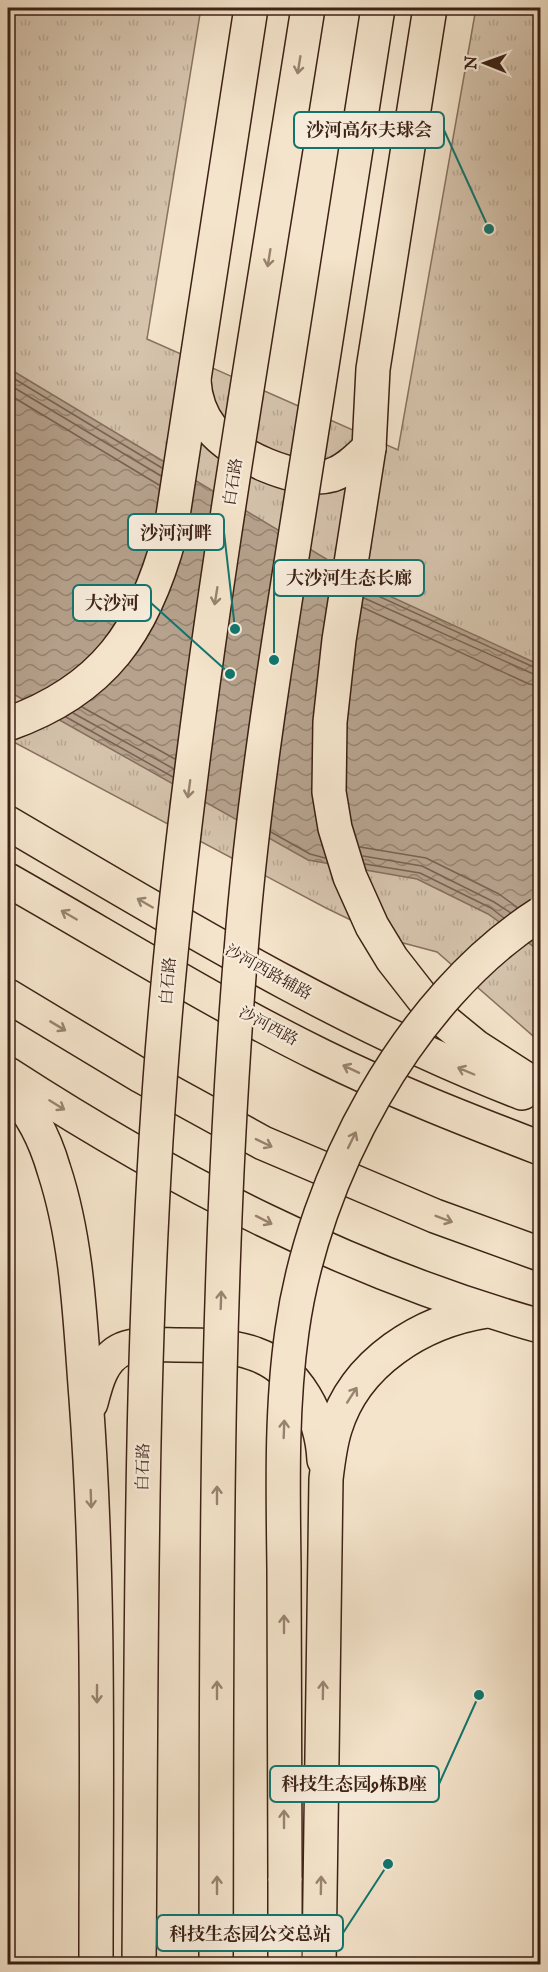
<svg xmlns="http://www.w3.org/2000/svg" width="548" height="1972" font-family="'IM FELL English','Noto Serif SC',serif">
<defs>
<pattern id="grass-tufts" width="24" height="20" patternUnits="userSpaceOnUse" patternTransform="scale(1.5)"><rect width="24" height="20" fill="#d5c3ac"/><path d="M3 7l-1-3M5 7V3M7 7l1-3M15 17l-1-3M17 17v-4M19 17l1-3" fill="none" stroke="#b8a793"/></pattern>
<pattern id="water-waves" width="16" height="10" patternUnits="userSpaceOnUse" patternTransform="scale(1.5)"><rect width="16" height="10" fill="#b6a28d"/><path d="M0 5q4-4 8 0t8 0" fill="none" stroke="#958472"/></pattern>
</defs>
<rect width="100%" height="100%" fill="#f4e4cb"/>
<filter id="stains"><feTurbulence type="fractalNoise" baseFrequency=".00333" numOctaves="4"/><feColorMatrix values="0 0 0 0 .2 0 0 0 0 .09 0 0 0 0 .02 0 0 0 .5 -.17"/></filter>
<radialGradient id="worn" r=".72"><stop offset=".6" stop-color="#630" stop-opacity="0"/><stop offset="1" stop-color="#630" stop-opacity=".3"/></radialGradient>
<!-- grass -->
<path fill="url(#grass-tufts)" stroke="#897261" stroke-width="1.5" d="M8,8H201L147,339L398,450L476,8H540V1042L437,952L392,940L326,908L8,739Z"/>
<!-- water -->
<path fill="url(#water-waves)" stroke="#866f5d" stroke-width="1.5" d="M8,368L383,593L540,665V951L488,914L417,879L308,860L8,691Z"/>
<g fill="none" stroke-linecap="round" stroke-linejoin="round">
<!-- shore -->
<g stroke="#7a6252" stroke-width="1.5">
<path d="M8,375L162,468"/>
<path d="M8,384L161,476"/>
<path d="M8,394L159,485"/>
<path d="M365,590L540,670"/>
<path d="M364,598L540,677"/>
<path d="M362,607L529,684L540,686"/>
<path d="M82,707L175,759"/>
<path d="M73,713L174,769"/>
<path d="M66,717L173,777"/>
<path d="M271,832L310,854L325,858"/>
<path d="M360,847L426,858L499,894L518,908"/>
<path d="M363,856L422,866L494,902L511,913"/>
<path d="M365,864L420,873L491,908L504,918"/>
</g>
<!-- major casing -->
<g stroke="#3d2216" stroke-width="36">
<g id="major">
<path d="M430,8L373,369L369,448L339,640L330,722L329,792L335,828L350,877L372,926L392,959L424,1000L447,1023L475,1046L540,1088"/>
<path d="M194,381C195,397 201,415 211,428C232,455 298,485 332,475C347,470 358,458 369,448"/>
<path d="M8,724C104,690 144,631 170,535L251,8"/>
<path d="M8,823C175,921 341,1023 522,1093"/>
<path d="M8,880C112,939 214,1003 322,1056C393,1091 467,1120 540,1148"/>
<path d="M8,996L141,1076L263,1143L435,1216L540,1254"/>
<path d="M8,1074C173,1181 350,1273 540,1326"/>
<path d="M8,1088C31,1110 45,1139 54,1170C78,1243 80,1322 86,1398C100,1587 96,1776 96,1964"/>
<path d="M91,1403C96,1383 102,1358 123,1349C138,1343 161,1345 178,1345C203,1345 231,1345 255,1354C298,1369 322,1417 324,1460"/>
<path d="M285,1964V1878"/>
<path d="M319,1964L326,1479C328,1462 330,1445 335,1429C355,1362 422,1321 487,1311"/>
</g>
</g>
<!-- major -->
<use href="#major" stroke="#f4e4cb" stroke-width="33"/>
<!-- major-bridge casing -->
<g stroke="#3d2216" stroke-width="36" stroke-linecap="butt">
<g id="major-bridge">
<path d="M285,1878C284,1774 284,1671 284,1568C283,1489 281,1409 292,1331C313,1178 407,999 540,914"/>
<path d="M139,1964C142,1645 138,1324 166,1006C196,671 256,339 308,8"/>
<path d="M216,1964C217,1618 213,1272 243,927C255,786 278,646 300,506C326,340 352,174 378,8"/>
</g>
</g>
<!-- major-bridge -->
<use href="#major-bridge" stroke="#f4e4cb" stroke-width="33"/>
</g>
<!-- one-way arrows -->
<defs><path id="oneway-shaft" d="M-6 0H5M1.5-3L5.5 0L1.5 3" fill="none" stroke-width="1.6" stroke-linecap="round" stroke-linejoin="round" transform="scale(1.5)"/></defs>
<g stroke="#988370">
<use href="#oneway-shaft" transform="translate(299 65) rotate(99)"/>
<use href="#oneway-shaft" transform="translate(269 258) rotate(99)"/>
<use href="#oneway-shaft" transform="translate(216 596) rotate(99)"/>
<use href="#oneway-shaft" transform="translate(189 789) rotate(98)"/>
<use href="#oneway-shaft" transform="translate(145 903) rotate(-150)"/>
<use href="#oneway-shaft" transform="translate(69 915) rotate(-150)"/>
<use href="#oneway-shaft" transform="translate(58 1026) rotate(31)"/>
<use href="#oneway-shaft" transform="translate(351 1069) rotate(-155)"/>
<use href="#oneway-shaft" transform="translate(466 1071) rotate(-157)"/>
<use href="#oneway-shaft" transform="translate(57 1105) rotate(32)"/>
<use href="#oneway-shaft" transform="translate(352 1140) rotate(-64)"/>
<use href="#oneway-shaft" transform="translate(264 1143) rotate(26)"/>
<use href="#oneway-shaft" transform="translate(444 1219) rotate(21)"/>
<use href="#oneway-shaft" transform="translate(264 1220) rotate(27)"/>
<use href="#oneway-shaft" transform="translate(221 1300) rotate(-88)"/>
<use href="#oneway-shaft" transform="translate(352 1395) rotate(-57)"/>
<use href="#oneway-shaft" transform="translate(284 1429) rotate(-88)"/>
<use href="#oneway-shaft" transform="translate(217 1495) rotate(-90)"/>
<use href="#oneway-shaft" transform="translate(91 1499) rotate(88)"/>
<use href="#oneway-shaft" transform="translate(284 1624) rotate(-90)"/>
<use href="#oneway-shaft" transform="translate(217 1690) rotate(-90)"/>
<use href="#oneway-shaft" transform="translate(323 1690) rotate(-89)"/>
<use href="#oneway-shaft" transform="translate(97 1694) rotate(90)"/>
<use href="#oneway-shaft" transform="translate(284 1819) rotate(-90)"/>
<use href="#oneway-shaft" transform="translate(217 1885) rotate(-90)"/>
<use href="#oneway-shaft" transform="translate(321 1885) rotate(-89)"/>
</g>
<g text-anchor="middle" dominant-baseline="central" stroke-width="4.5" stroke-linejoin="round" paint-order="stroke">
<!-- street labels -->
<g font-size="16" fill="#3d2216" stroke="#f8eddd">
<text transform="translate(234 482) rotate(-81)">白石路</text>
<text transform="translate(268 973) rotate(29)">沙河西路辅路</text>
<text transform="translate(169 981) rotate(-85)">白石路</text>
<text transform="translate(268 1027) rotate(28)">沙河西路</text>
<text transform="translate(144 1467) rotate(-89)">白石路</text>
</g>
</g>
<!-- callouts -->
<path fill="none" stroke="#0f766e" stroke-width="2" d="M489 229L444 130M235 629L224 532M274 660L274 578M230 674L151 603M479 1695L439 1784M388 1864L343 1933"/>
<g fill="#0f766e" stroke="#f8eddd" stroke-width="2">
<circle cx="489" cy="229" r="6"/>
<circle cx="235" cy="629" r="6"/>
<circle cx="274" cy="660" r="6"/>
<circle cx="230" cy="674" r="6"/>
<circle cx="479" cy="1695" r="6"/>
<circle cx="388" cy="1864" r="6"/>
</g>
<g fill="#f8eddd" stroke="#0f766e" stroke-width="2">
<rect x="294" y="112" width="150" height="36" rx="6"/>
<rect x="128" y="514" width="96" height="36" rx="6"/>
<rect x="274" y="560" width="150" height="36" rx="6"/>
<rect x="73" y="585" width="78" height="36" rx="6"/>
<rect x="270" y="1766" width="169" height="36" rx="6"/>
<rect x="157" y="1915" width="186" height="36" rx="6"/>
</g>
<g font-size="18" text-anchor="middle" font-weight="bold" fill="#3d2216">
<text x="369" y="136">沙河高尔夫球会</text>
<text x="176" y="539">沙河河畔</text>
<text x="349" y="584">大沙河生态长廊</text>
<text x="112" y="609">大沙河</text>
<text x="354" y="1790">科技生态园9栋B座</text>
<text x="250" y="1940">科技生态园公交总站</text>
</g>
<!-- margin -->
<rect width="548" height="1972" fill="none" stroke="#f4e4cb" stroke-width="30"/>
<rect x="9" y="9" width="530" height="1954" fill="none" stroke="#3d2216" stroke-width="3"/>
<rect x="15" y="15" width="518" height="1942" fill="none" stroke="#3d2216" stroke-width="1.5"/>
<!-- north arrow -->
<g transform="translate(485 63) rotate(271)" stroke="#f8eddd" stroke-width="4.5" paint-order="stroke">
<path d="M0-4.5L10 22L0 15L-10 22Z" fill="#3d2216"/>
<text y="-9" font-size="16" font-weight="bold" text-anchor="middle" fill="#3d2216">N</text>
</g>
<rect width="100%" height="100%" filter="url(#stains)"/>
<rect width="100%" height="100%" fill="url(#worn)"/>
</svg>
